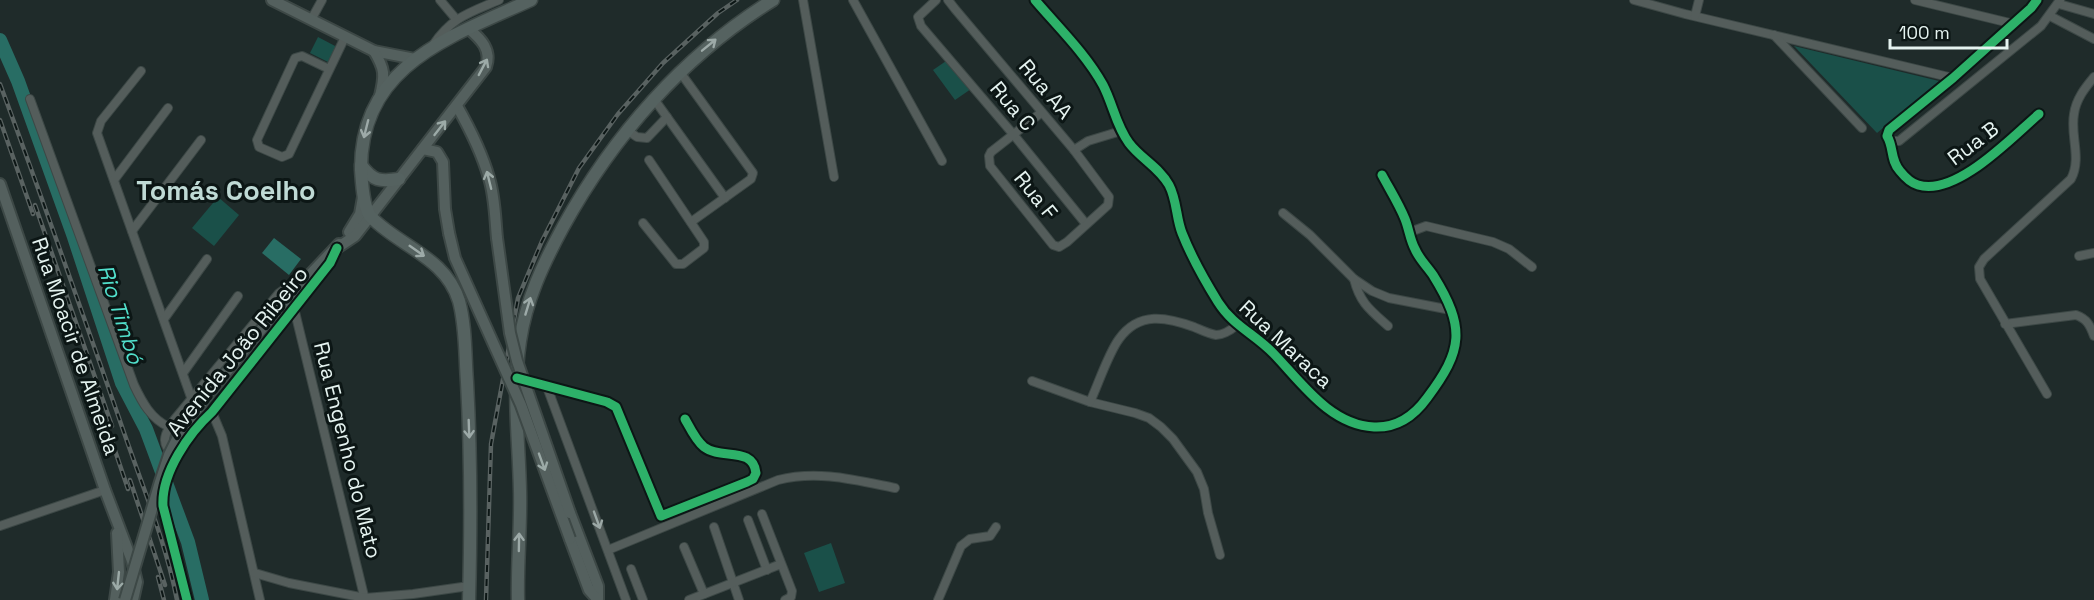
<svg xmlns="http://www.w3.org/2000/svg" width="2094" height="600" font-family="'Space Grotesk',sans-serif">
<rect width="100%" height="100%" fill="#1f2b2a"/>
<!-- green -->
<g fill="#1a5049">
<path d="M318,37L337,47L328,62L310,53Z"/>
<path d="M1794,46L1939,81L1877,133Z"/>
<path d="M949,59L971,89L955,100L933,70Z"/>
<path d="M218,197L239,215L214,246L192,228Z"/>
<path d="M831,543L845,583L819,592L804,553Z"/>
</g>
<!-- water -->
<path fill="#286d64" d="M274,238L301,259L289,275L262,253Z"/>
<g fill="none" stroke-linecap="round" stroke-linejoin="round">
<!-- river -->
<path stroke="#286d64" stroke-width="14" d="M0,40L18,81L74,237L122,383L146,429L188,542L202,600"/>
<!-- street casing -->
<g stroke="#3d4846" stroke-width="10">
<g id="street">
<path d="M440,0L456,19"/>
<path d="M803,0L834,177"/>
<path d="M853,0L942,161"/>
<path d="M936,0L918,17L921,26L1013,134L1086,224"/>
<path d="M948,0L955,9L1074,150L1109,197L1108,205L1067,242L1059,247L1053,245L990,166L989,156L991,152L1042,112"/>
<path d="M1035,0C1058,27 1086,54 1103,85C1113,104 1116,126 1129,143C1140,158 1160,168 1169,185C1177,200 1176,218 1182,233C1191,256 1205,281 1218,302C1233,326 1255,334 1274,354C1301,382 1330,425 1374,427C1396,428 1414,416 1427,398C1463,350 1466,328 1433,275C1427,266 1419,259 1415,249C1410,240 1409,229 1405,219C1399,204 1390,190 1382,175"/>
<path d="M1634,0L1685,14L1953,78"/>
<path d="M1915,0L2014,24"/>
<path d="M2037,0L2031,8L1953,78L1889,130L1887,136C1894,147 1890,160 1900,171C1904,176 1911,183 1918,185C1956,197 2012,137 2039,114"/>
<path d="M2059,4L2094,14"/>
<path d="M1695,16L1699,0"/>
<path d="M2050,16L2094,39"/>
<path d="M311,20L322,0"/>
<path d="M1774,35L1862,128"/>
<path d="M433,45C452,17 469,13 499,0"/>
<path d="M329,69L302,56L295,58L257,140L259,147L282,157L289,154L345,37"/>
<path d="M141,71L101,121L97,133L192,400"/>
<path d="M680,72L753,173L751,179L691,222"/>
<path d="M30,99L134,385C142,402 151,419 169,427"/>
<path d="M654,99L725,198"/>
<path d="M627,130L637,137L647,138L667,117"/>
<path d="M1890,141H1899L2041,26L2060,0"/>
<path d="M1074,150L1088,141L1121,131"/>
<path d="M114,180L168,108"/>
<path d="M1283,213L1310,235L1354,279L1372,291L1389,298L1451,310"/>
<path d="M643,223L676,264H683L704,248V242L649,160"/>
<path d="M132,231L201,140"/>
<path d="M1410,232L1426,226L1493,242L1509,249L1532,267"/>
<path d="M2079,256L2094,253"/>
<path d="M1354,279C1360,303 1370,310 1388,326"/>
<path d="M294,308L365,600"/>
<path d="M164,319L207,259"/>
<path d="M2005,324L2076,315C2087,319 2090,325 2094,336"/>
<path d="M183,373L238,296"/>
<path d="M521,380L607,402L616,407L661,516L747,482L753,479L756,473C753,446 721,460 704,447C696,441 690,428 685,419"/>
<path d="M1032,381L1090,402L1135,413L1149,418L1161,427L1173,439L1197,472L1204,489L1208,513L1220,555"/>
<path d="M547,387L626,600"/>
<path d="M2047,394L1980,279L1979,267L1984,259L2071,179C2082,158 2070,136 2074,114C2076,99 2085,88 2094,77"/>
<path d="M1090,402C1098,385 1108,354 1119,339C1139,311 1167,317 1194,327C1201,330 1209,334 1216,335C1224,335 1231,330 1237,325"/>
<path d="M212,412L222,436L260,600"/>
<path d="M173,453C159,444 166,431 174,420L279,293L289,286L300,283"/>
<path d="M762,514L792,591L791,597L785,600"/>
<path d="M748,520L767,570"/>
<path d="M0,526L105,490"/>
<path d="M714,527L739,600"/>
<path d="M684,547L704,594"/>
<path d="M608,550L778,480C818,470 855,480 895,488"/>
<path d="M631,569L643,600"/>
<path d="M255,573L289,583L365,598L413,594L469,586"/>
<path d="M187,600L163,506C161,473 189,433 212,412L330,263L335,251"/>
<path d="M689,600L781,564"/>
<path d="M938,600L961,546L970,539L990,536L996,527"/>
</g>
</g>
<!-- secondary casing -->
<g stroke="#3d4846" stroke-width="14">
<g id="secondary">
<path d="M272,0L374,51L415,59"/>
<path d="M374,51C385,69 385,75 380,96"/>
<path d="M457,106C470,129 482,153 489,178C495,197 495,218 497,238"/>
<path d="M423,149L437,152L443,162L445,209L449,233"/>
<path d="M0,184L105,490L132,561L137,582L133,600"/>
<path d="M349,232L360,214L363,197"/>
<path d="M337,248L355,236L486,67C492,50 481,39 469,29"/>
<path d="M284,302L339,244"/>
<path d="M570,513L598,586V600"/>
<path d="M570,539L589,590L598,600"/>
<path d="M115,600L119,572L117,533"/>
</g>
</g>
<!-- primary casing -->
<g stroke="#3d4846" stroke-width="15">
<g id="primary">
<path d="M361,165C373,181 380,182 399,179"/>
<path d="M469,600C471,527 471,455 467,382C465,356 466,327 459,301C446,258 401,247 372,218C363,210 362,182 361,170C360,65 450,37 531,0"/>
<path d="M518,600C517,564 521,527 520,491C519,440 512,393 520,341C526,300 543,264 563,227C613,136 684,55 773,0"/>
</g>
</g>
<!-- street -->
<use href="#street" stroke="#545d5b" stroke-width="8"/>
<!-- secondary -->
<use href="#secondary" stroke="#54605e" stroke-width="10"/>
<!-- primary -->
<use href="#primary" stroke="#556260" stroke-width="12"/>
<!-- rail casing -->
<g stroke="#596261" stroke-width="4.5">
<g id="rail">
<path d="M0,84C41,194 80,306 119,418C139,478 165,538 177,600"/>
<path d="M0,120L33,214"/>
<path d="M35,205L112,426"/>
<path d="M104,418L128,489"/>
<path d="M130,480L165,585"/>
<path d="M158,577L164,600"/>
<path d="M486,600L491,444L518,298L542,241L579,168L618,114L663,63L718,13L737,0"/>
</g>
</g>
<!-- rail -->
<use href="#rail" stroke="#0c1615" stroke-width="2" stroke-dasharray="7" stroke-linecap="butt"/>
<!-- secondary-bridge casing -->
<g stroke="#3d4846" stroke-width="14" stroke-linecap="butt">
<g id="secondary-bridge">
<path d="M449,233L455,258L521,405L570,539"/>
<path d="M497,238L510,333L517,361L570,513"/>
<path d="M125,600L160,482L169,455L181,431L205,398L284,302"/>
</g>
</g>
<!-- secondary-bridge -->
<use href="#secondary-bridge" stroke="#54605e" stroke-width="10"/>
<!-- cycleway casing -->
<g stroke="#0c1615" stroke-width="13">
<g id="cycleway">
<path d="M1035,0C1058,27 1086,54 1103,85C1113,104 1116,126 1129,143C1140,158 1160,168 1169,185C1177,200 1176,218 1182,233C1191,256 1205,281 1218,302C1233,326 1255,334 1274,354C1301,382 1330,425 1374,427C1396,428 1414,416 1427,398C1463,350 1466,328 1433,275C1427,266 1419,259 1415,249C1410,240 1409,229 1405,219C1399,204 1390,190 1382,175"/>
<path d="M2037,0L2031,8L1953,78L1889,130L1887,136C1894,147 1890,160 1900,171C1904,176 1911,183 1918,185C1956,197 2012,137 2039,114"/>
<path d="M517,378L607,402L616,407L661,516L747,482L753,479L756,473C753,446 721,460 704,447C696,441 690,428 685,419"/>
<path d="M187,600L163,506C161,473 189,433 212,412L330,263L337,248"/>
</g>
</g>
<!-- cycleway -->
<use href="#cycleway" stroke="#2db169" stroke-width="9"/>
</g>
<!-- one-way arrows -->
<defs><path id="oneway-shaft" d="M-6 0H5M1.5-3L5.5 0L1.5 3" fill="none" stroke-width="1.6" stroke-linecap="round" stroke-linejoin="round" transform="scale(1.5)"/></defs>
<g stroke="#9daaa8">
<use href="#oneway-shaft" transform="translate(709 45) rotate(-39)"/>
<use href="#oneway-shaft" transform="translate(366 129) rotate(104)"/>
<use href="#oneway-shaft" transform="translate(417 251) rotate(35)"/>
<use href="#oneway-shaft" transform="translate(528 306) rotate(-73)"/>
<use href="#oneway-shaft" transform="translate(469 429) rotate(88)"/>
<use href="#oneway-shaft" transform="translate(519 542) rotate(-89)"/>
</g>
<g stroke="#9caaa7">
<use href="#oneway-shaft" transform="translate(483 67) rotate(-62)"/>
<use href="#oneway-shaft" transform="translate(440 128) rotate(-52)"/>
<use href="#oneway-shaft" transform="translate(489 180) rotate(-104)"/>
<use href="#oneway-shaft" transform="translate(542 462) rotate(70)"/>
<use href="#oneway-shaft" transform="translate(118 581) rotate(96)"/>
</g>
<use stroke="#9ca8a6" href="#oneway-shaft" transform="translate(597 520) rotate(70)"/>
<g text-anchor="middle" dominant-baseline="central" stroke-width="6" stroke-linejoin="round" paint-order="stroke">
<!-- street labels -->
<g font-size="21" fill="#e5f3f0" stroke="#0c1615">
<text transform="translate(1046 89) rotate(50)">Rua AA</text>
<text transform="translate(1013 106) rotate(50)">Rua C</text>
<text transform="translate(1973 143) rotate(-37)">Rua B</text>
<text transform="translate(1036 195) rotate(51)">Rua F</text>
<text transform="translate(1286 344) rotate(43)">Rua Maraca</text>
<text transform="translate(76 346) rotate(71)">Rua Moacir de Almeida</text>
<text transform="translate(237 351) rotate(-51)">Avenida João Ribeiro</text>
<text transform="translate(348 450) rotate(76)">Rua Engenho do Mato</text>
</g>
<!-- water labels -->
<g font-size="22" font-style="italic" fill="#51dfcb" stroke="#0c1615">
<text transform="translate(121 314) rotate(72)">Rio Timbó</text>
</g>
<!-- district labels -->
<g font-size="27" font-weight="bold" fill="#bfdad5" stroke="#0c1615">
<text x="226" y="190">Tomás Coelho</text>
</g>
</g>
<!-- scale -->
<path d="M1890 39v9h117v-9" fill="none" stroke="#e5f3f0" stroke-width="3"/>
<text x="1899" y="39" font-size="18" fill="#e5f3f0" stroke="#0c1615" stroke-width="4.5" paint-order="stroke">100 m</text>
</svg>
